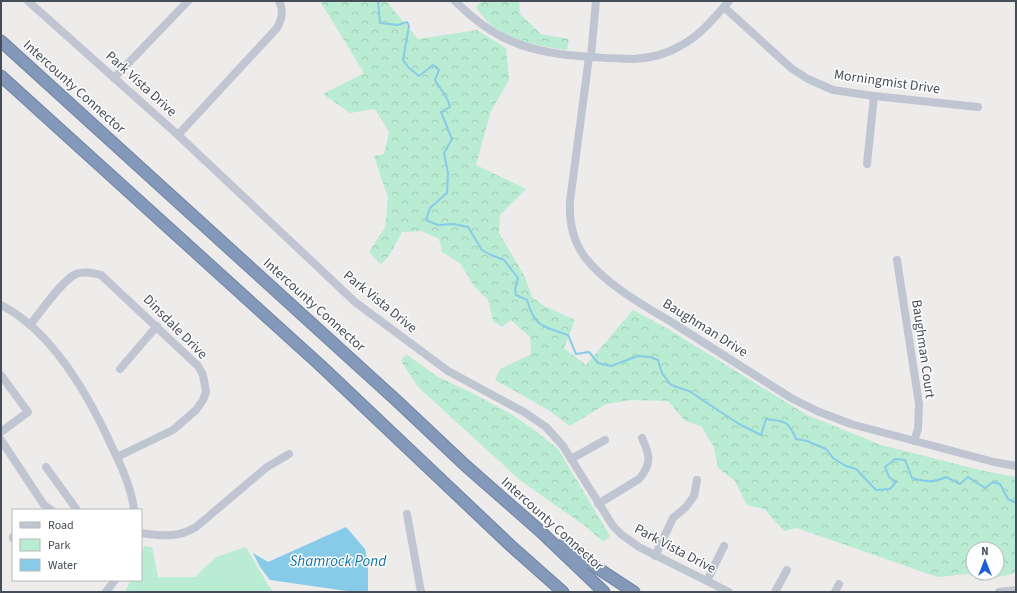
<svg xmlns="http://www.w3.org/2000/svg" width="1017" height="593" font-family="'Source Sans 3',sans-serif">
<defs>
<pattern id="forest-crowns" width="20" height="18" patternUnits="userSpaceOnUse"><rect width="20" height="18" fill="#b9ecd2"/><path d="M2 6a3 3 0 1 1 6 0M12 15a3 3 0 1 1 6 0" fill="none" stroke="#a0ccb6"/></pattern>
</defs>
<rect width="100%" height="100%" fill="#eeebeb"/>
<!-- green -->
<path fill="#b9ecd2" d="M144,546L152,547L158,577H195L216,557L246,547L268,585L274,592H125L131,580H141V557Z"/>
<!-- forest -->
<g fill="url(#forest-crowns)" fill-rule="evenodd">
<path d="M320,1H386L418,39L477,30L506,48L509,80L491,111L476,165L526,189L500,215L499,233L525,277L532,297L544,306L575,320L564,348L586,365L633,310L668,329L807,415L881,445L984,471L1016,477V573L980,581L968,574L937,577L797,528L784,531L764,509L747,505L735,481L718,468L714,447L701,426L685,421L668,401L631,400L606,404L570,426L550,411L495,380L500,369L531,354L530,337L511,320L502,327L493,321L488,300L474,286L460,263L442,252L439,239L422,231L402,232L390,254L381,265L369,252L385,227L388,198L374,156L384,154L389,132L375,109L350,113L323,94L364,73ZM973,549H997V573H973Z"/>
<path d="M482,1H519L520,14L541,34L569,39L567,50C539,46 513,43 490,24C485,20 480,13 476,7Z"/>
<path d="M406,354L438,377L472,393L511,414L537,432L558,449L610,536L603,542L585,526L521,481L418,387L401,361Z"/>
</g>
<!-- water -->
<path fill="#87cbe8" d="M346,527L365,549L368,563V592H354L270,580L260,567L253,553L268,562Z"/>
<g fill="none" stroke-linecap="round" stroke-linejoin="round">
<!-- stream -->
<path stroke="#87cbe8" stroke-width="2" d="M378,1L380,23L398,25L407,22L409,26L403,60L409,68L419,76L433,65L439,70L435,80C440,89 448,96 450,107L441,112L452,139L444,153L448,173L447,193L430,208L426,220L438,225L453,224L468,227L482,250L491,255L504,260L518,278L515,289L516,295L527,300C535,328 543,326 568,335L576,354L589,352L598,363L611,366L638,356L650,357L658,360L662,373L671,385L689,391L739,424L761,435L766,419C786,422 788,420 796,439L807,441L826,449L833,458L846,466L856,469L876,490L890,489L896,482L889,477L885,467L895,459L905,460L912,478C927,482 933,483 946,477L960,484L968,477L985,488L993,482L1000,484L1008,499L1016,503"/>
<!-- highway casing -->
<g stroke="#6f84a5" stroke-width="13">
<g id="highway">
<path d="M1,41L397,401L466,466L539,530L604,592"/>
<path d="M1,76L320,365L510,545L563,592"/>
<path d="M562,545L634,592"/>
</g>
</g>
<!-- minor -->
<g stroke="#bfc6d1" stroke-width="8">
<path d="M28,1L178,135L355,302L448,371L524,412L546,427L563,446L613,526L622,535L639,547L729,592"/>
<path d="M455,1C472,18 489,32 511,41C540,54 575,56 606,58C615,58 625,59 634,59C649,58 667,54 680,46C700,36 715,17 729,1"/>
<path d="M724,7L791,68L808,79L833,90L874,96L978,107"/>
<path d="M589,57L570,201C569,220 572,239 584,256C605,284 643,305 673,323C712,348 752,373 791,398L817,411L851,424L994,462L1016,466"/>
<path d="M591,57L596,1"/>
<path d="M114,78L188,1"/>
<path d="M178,135L277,28C282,19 284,11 279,1"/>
<path d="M867,164L874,96"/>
<path d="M897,260L919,404L918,429L914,441"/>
<path d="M1,305C52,331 89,396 112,447C121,465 132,490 134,510"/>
<path d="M30,325C40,313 62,280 76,274C84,271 92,273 101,275L198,366L203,375L206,392L203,400L196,410L173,430L117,457"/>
<path d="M120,369L157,326"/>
<path d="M1,375L28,412L1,432"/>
<path d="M1,440L44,505L51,510"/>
<path d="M571,459L605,440"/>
<path d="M46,467L77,510"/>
<path d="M598,504L639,479C652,464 650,455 642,438"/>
<path d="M407,514L421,592"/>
<path d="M141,533C161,536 178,538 196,527L267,467L289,454"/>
<path d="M13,537V538"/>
<path d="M655,556L673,518L686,507L694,496L697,480"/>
<path d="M707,581L724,546"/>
<path d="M106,592L115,580"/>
<path d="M775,592L787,570"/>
<path d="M835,592L839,584"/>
<path d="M999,592L1016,590"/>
</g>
<!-- highway -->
<use href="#highway" stroke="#8499ba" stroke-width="11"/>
</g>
<g text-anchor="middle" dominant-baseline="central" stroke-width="3" stroke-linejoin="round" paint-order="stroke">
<!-- street labels -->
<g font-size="14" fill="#454d58" stroke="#fff">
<text transform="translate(887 82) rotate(8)">Morningmist Drive</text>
<text transform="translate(141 84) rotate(42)">Park Vista Drive</text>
<text transform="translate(74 87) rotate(42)">Intercounty Connector</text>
<text transform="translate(380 302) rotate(39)">Park Vista Drive</text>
<text transform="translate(314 305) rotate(42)">Intercounty Connector</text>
<text transform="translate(175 327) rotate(45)">Dinsdale Drive</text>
<text transform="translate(705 328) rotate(32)">Baughman Drive</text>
<text transform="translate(923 349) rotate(82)">Baughman Court</text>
<text transform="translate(552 524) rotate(42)">Intercounty Connector</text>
<text transform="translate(675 549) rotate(28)">Park Vista Drive</text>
</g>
<!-- water labels -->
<g font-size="15" font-style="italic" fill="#10749f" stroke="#fff">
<text x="338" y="561">Shamrock Pond</text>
</g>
</g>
<!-- border -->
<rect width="1017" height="593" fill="none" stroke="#454d58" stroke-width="4"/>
<!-- legend -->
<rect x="12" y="509" width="130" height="72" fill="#ffffff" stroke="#b5b8bc"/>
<rect x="20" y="522" width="20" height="6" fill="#bfc6d1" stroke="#b5b8bc"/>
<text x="48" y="529" font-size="12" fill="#454d58">Road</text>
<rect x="20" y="539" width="20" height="12" fill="#b9ecd2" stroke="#b5b8bc"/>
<text x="48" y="549" font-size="12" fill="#454d58">Park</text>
<rect x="20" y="559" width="20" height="12" fill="#87cbe8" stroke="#b5b8bc"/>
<text x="48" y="569" font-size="12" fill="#454d58">Water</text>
<!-- north arrow -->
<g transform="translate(985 561)"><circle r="19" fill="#ffffff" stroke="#b5b8bc"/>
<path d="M0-3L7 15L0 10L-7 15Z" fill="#1e5dd6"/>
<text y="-6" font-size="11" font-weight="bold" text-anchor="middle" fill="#454d58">N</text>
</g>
</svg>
